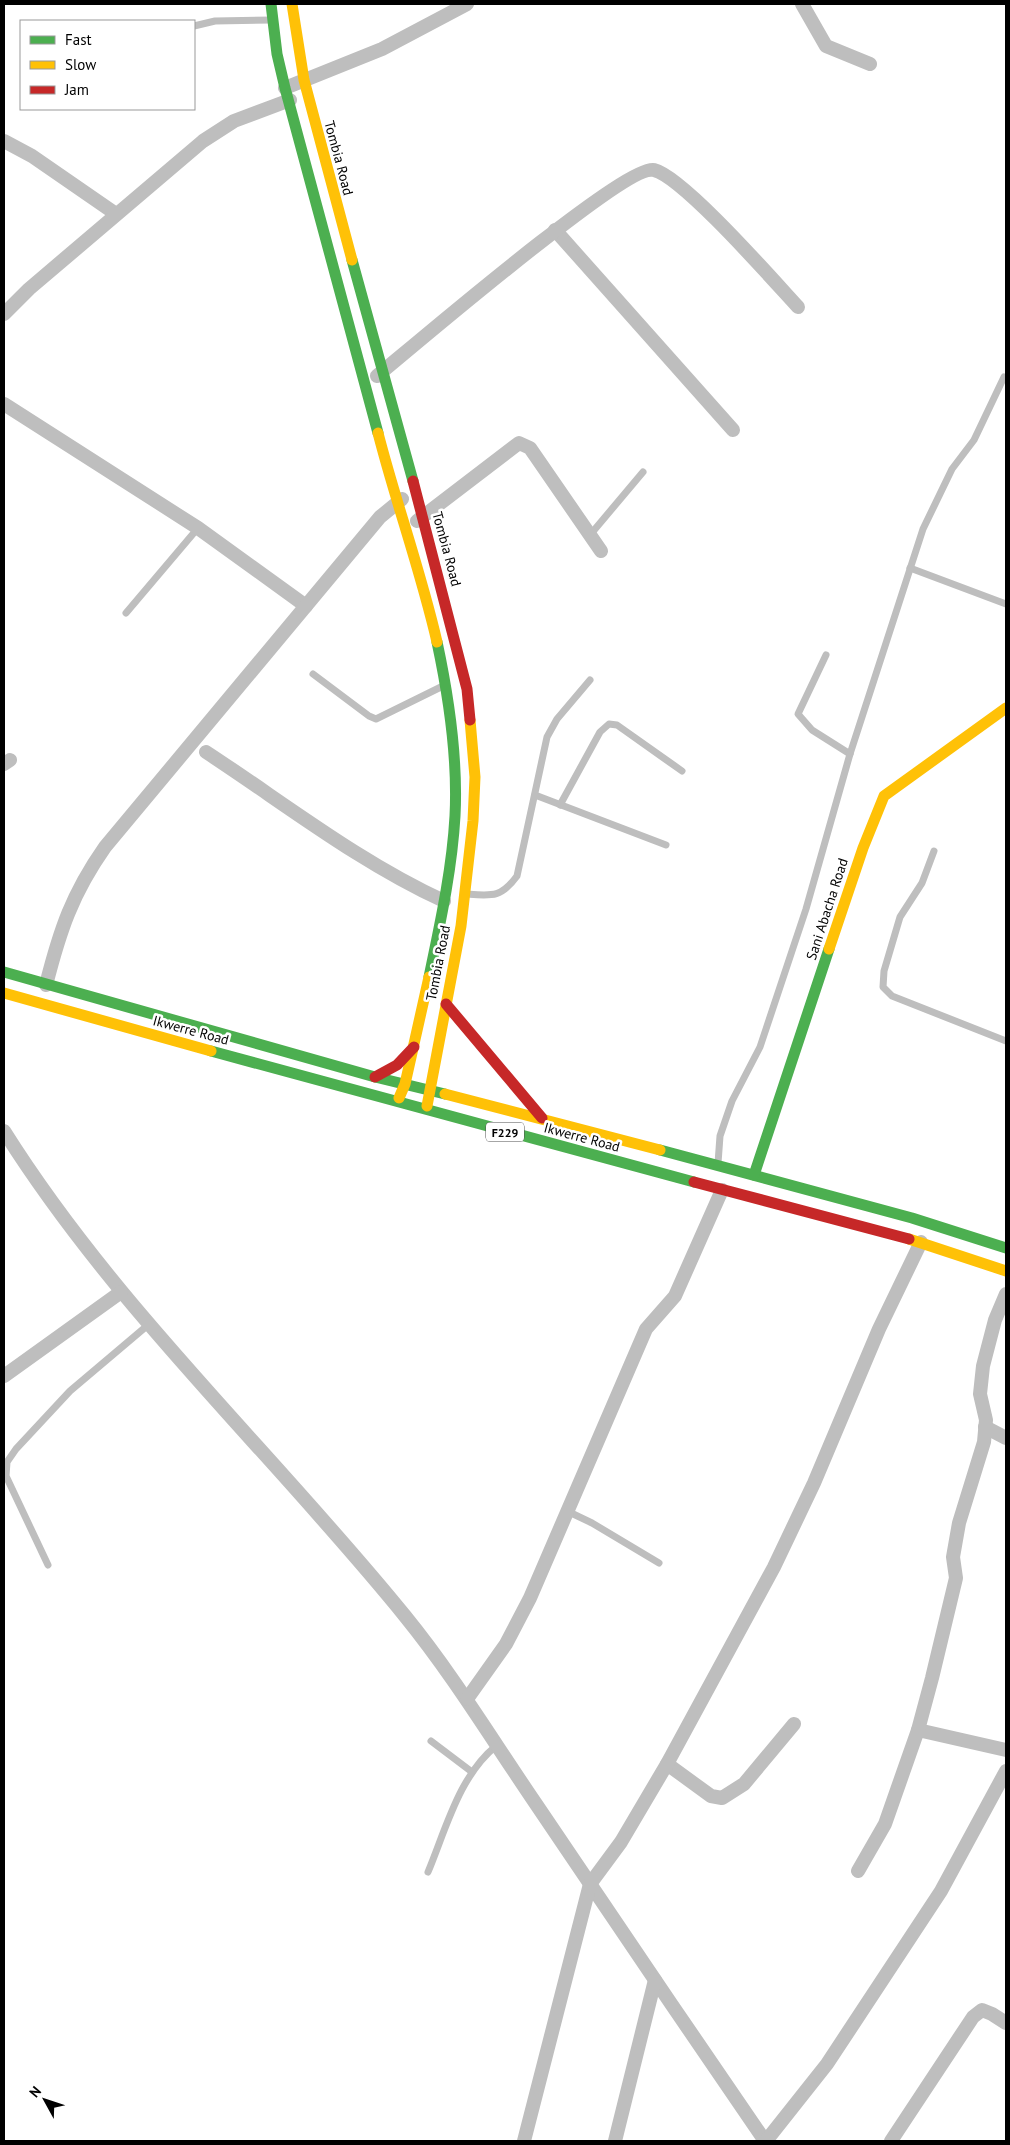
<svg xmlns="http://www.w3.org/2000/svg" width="1010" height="2145" font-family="'PT Sans',sans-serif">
<rect width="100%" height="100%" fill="#fff"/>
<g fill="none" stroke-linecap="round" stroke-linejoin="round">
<!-- lane -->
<g stroke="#bebebe" stroke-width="7">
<path d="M194,26L215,21L272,20"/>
<path d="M590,535L643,472"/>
<path d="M910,568L1006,604"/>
<path d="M126,613L198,528"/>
<path d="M826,655L798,714L812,730L850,754"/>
<path d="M313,674L369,716L376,719L443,686"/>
<path d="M535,795L666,845"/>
<path d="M560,805L600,732L609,724L617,725L682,771"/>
<path d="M934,851L922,883L900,917L884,971L883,987L892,996L1006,1041"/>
<path d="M466,894C492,896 501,898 517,876L547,737L557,719L590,680"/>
<path d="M718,1163L720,1136L732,1101L760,1047L806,909L850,754L923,529L952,469L974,440L1004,377"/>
<path d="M569,1512L592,1523L659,1563"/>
<path d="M48,1565L6,1476L7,1462L16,1449L70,1391L148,1325"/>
<path d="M431,1741L472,1772"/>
<path d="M428,1872C446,1829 459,1776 496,1746"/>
</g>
<!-- street -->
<g stroke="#bebebe" stroke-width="14">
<path d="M802,4L826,46L870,64"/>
<path d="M285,88L382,49L467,4"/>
<path d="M4,141L32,156L116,214"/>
<path d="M555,230L733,430"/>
<path d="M4,314L29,289L203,141L234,121L290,100"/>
<path d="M377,376C411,348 627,163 654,170C683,177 773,280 798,307"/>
<path d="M4,404L198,528L306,606"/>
<path d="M417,521L519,443L530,448L601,551"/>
<path d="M206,752C284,803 359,862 444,901"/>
<path d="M4,764L10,760"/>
<path d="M46,985C60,930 72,894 105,847L380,517L402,499"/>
<path d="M4,1131C116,1309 273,1453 405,1616C453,1675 493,1741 536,1804C612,1917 688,2029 765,2141"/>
<path d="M4,1376L121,1292"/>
<path d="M985,1427L1006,1438"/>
<path d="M467,1699L506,1644L530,1598L646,1329L675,1296L722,1190"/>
<path d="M918,1730L1006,1750"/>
<path d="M667,1764L711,1796L722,1798L744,1784L794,1724"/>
<path d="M858,1871L885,1824L918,1730L932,1678L956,1578L953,1557L959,1523L984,1442L986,1420L980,1394L983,1366L995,1320L1006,1294"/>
<path d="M524,2141L590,1884L621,1842L667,1764L774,1567L814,1483L879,1329L921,1242"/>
<path d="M615,2141L655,1980"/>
<path d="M766,2141L827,2064L941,1891L1006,1771"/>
<path d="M891,2141L973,2017L982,2010L992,2014L1006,2023"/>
</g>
<!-- fast -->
<g stroke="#4caf50" stroke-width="11">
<path d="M271,4L277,54L285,88L378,433"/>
<path d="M352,260L413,481"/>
<path d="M4,972L375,1077L445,1094"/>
<path d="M429,977C440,924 452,870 455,816C458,758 449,698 437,642"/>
<path d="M211,1051L694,1182"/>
<path d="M660,1150L912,1218L1006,1248"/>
<path d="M754,1175L829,949"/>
</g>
<!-- slow -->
<g stroke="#ffc107" stroke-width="11">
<path d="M292,4L304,80L352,260"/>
<path d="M378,433C396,503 421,572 437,642"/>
<path d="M829,949L863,848L884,796L1006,708"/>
<path d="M4,993L211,1051"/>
<path d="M445,1094L660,1150"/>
<path d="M399,1098L405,1084L429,977"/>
<path d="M427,1106L461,926L473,821L475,777L470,720"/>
<path d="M909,1239L1006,1271"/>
</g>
<!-- jam -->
<g stroke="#c62828" stroke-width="11">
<path d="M413,481L467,689L470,720"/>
<path d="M446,1004L542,1118"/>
<path d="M375,1077L397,1065L414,1047"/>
<path d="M694,1182L909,1239"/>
</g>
</g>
<g text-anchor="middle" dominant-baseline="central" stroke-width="5" stroke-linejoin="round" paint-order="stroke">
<!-- shield labels -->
<rect fill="#fff" stroke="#4c4c4c" stroke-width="1" x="486" y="1122.5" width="38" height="19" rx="4"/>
<g font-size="12" font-weight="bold" fill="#000">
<text x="505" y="1132">F229</text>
</g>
<!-- street labels -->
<g font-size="14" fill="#000" stroke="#fff">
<text transform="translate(339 158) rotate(75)">Tombia Road</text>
<text transform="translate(447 549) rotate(75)">Tombia Road</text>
<text transform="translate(827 909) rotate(-72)">Sani Abacha Road</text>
<text transform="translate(438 963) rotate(-79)">Tombia Road</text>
<text transform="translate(191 1030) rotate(15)">Ikwerre Road</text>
<text transform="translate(582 1137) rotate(15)">Ikwerre Road</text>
</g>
</g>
<!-- border -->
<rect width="1010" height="2145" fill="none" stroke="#000000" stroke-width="10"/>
<!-- legend -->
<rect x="20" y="20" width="175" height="90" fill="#ffffff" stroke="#999999"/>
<rect x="30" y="36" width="25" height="8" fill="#4caf50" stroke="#999999"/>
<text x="65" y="45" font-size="15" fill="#000000">Fast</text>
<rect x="30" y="61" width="25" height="8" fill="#ffc107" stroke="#999999"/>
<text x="65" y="70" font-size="15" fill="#000000">Slow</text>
<rect x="30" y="86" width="25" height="8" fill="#c62828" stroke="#999999"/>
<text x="65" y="95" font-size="15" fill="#000000">Jam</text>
<!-- north arrow -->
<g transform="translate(45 2100) rotate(310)" stroke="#ffffff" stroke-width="4" paint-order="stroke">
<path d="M0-4L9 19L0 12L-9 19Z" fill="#000000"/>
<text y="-8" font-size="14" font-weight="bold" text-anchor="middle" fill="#000000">N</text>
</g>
</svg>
